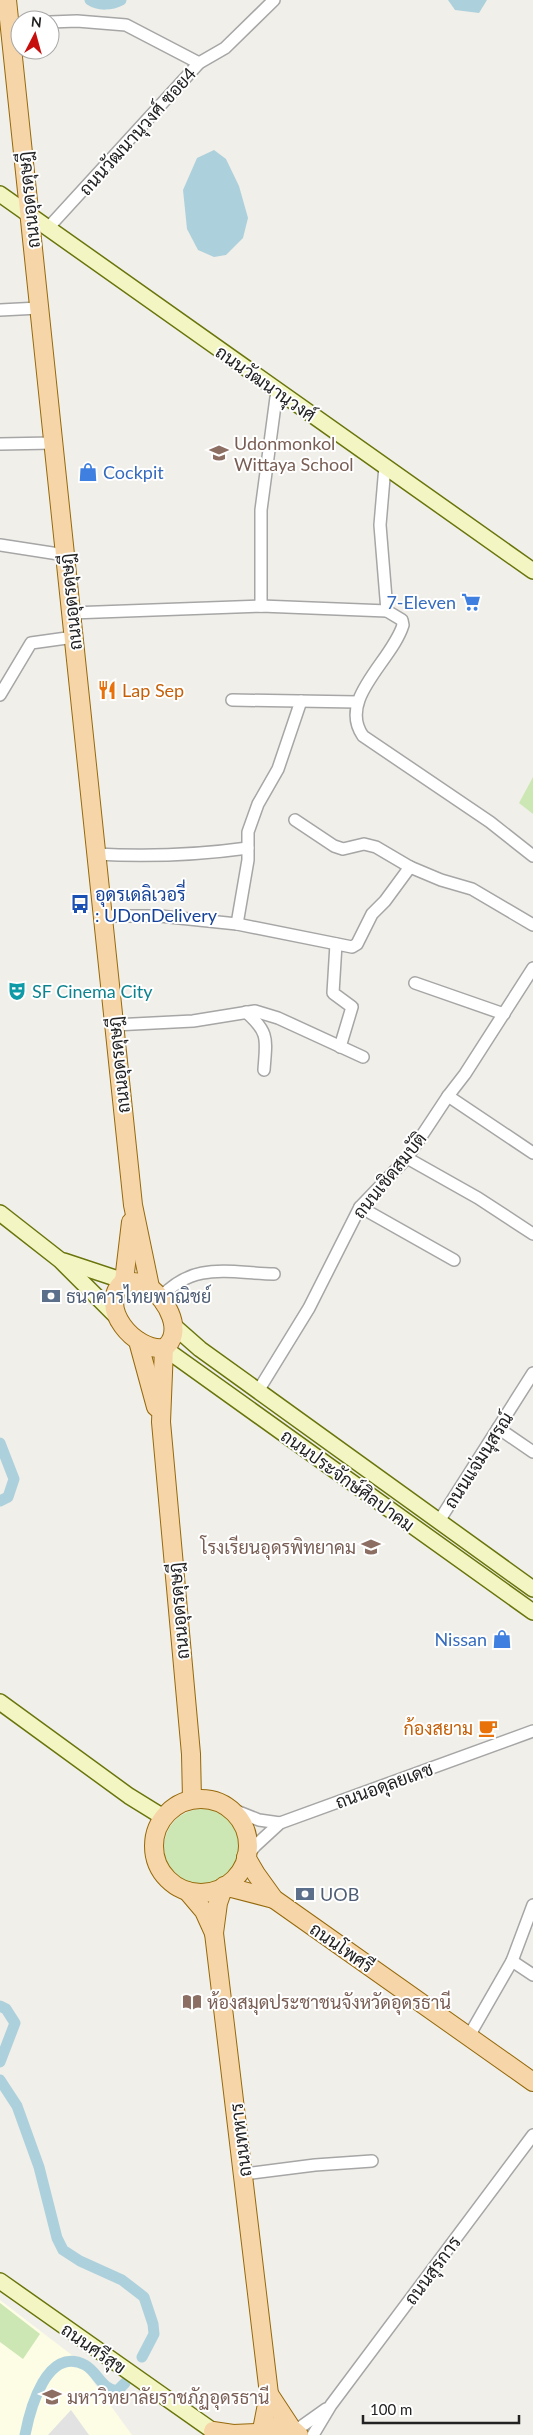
<svg xmlns="http://www.w3.org/2000/svg" width="533" height="2435" font-family="Lato,Sarabun,sans-serif">
<rect width="100%" height="100%" fill="#f1efe9"/>
<!-- education -->
<path fill="#fdfde6" d="M0,2300L77,2359L132,2435H0Z"/>
<!-- grass -->
<g fill="#cce7b3">
<path d="M533,777V814L519,803Z"/>
<circle cx="202" cy="1847" r="38"/>
<path d="M0,2303L40,2334L23,2359L0,2342Z"/>
</g>
<!-- parking -->
<path fill="#e2e2e2" d="M71,2410L89,2435H48Z"/>
<!-- water -->
<g fill="#add1dc">
<path d="M448,0H487L479,13L455,10Z"/>
<path d="M214,150L226,159L239,186L248,218L243,238L226,255L214,257L198,250L187,229L183,190L197,158Z"/>
</g>
<g fill="none" stroke-linecap="round" stroke-linejoin="round">
<!-- canal -->
<g stroke="#add1dc" stroke-width="11">
<path d="M90,0C99,6 111,5 121,0"/>
<path d="M0,1443L14,1479L8,1497L0,1501"/>
<path d="M0,2006L6,2009L15,2023L0,2062"/>
<path d="M0,2080L17,2106L39,2167L57,2238L63,2250L80,2261L122,2280L144,2297L153,2324L154,2334L142,2357"/>
<path d="M25,2435C30,2409 47,2345 85,2365C98,2372 100,2388 117,2391L125,2383"/>
</g>
<!-- street casing -->
<g stroke="#a6a6a6" stroke-width="14">
<g id="street">
<path d="M50,22L77,21L126,25L199,63"/>
<path d="M48,228L199,63L225,48L274,0"/>
<path d="M0,310L39,308"/>
<path d="M0,444L53,443"/>
<path d="M0,545L65,555"/>
<path d="M261,606V510L277,390"/>
<path d="M387,611L402,620L403,625C392,661 337,699 363,736L490,822L533,856"/>
<path d="M71,613L261,606L387,611L380,525L385,466"/>
<path d="M0,695L31,643L74,637"/>
<path d="M232,700L357,702"/>
<path d="M295,820L334,846L343,849L364,844L376,847L410,867L441,880L472,889L533,925"/>
<path d="M96,854C148,857 197,855 248,848"/>
<path d="M103,916H160L237,924L352,947L357,944L372,914L385,901L410,867"/>
<path d="M237,924L248,860V832L258,804L278,769L301,701"/>
<path d="M336,944L333,993L352,1007L340,1047"/>
<path d="M415,983L504,1014"/>
<path d="M246,1012C270,1033 266,1040 264,1070"/>
<path d="M114,1025L193,1021L255,1011L278,1018L363,1057"/>
<path d="M448,1096L533,1153"/>
<path d="M407,1158L478,1198L533,1234"/>
<path d="M360,1207L454,1260"/>
<path d="M160,1298C194,1261 228,1273 274,1274"/>
<path d="M258,1391L309,1308L360,1207L407,1158L448,1096L465,1074L533,968"/>
<path d="M498,1428L533,1452"/>
<path d="M439,1521L533,1373"/>
<path d="M229,1808L259,1820L280,1823"/>
<path d="M246,1857L255,1846L280,1823L533,1731"/>
<path d="M512,1961L533,1975"/>
<path d="M469,2036L512,1961L533,1905"/>
<path d="M244,2174L315,2165L372,2161"/>
<path d="M295,2431L326,2409"/>
<path d="M313,2435L331,2405L533,2135"/>
</g>
</g>
<!-- secondary casing -->
<g stroke="#69750c" stroke-width="18">
<g id="secondary">
<path d="M0,194L533,571"/>
<path d="M0,1213L60,1260L115,1315"/>
<path d="M64,1261L124,1281"/>
<path d="M175,1327L200,1349L533,1589"/>
<path d="M164,1348L533,1612"/>
<path d="M0,1702L129,1796L163,1817"/>
<path d="M0,2281L213,2431"/>
</g>
</g>
<!-- primary casing -->
<g stroke="#96690a" stroke-width="20">
<g id="primary">
<path d="M7,0L133,1205L150,1287"/>
<path d="M124,1281C133,1282 143,1282 150,1288C167,1300 185,1333 164,1348C136,1352 95,1307 124,1281Z"/>
<path d="M124,1281L131,1222"/>
<path d="M138,1341L156,1407"/>
<path d="M164,1348L161,1422L191,1754L192,1799"/>
<circle cx="201" cy="1846" r="47"/>
<path d="M246,1857L256,1874L274,1899L533,2082"/>
<path d="M187,1891L204,1911L214,1933"/>
<path d="M269,2394L292,2429"/>
<path d="M262,2430L269,2394L214,1933L218,1903L224,1886L274,1899"/>
<path d="M213,2431L233,2434L258,2433"/>
<path d="M256,2435C269,2423 287,2423 299,2435"/>
</g>
</g>
<!-- street -->
<use href="#street" stroke="#fff" stroke-width="11"/>
<!-- secondary -->
<use href="#secondary" stroke="#f3f6c2" stroke-width="15"/>
<!-- primary -->
<use href="#primary" stroke="#f6d6a9" stroke-width="18"/>
</g>
<!-- icons -->
<defs>
<g id="school-bare" transform="scale(1.5)"><path d="M0-5L7-2L0 1L-7-2ZM-4 1L0 2.5L4 1V4Q0 6-4 4Z" fill="#8d6e63" stroke="#fff" stroke-width="2.5" paint-order="stroke"/></g>
<g id="shop-bare" transform="scale(1.5)"><path d="M-5-2.5h2.3a2.7 3.5 0 0 1 5.4 0H5L5.5 6h-11ZM-1.5-2.5h3a1.5 2.3 0 0 0-3 0Z" fill="#3f7fe0" stroke="#fff" stroke-width="2.5" paint-order="stroke"/></g>
<g id="supermarket-bare" transform="scale(1.5)"><path d="M-6-5.5h2.5l.6 2H6L4.5 2H-2.5L-4.4-4H-6ZM-1.5 3.2a1.3 1.3 0 1 0 .1 0ZM3 3.2a1.3 1.3 0 1 0 .1 0Z" fill="#3f7fe0" stroke="#fff" stroke-width="2.5" paint-order="stroke"/></g>
<g id="restaurant-bare" transform="scale(1.5)"><path d="M-5-6h1v4h1v-4h1v4h1v-4h1v5L-1.5 .5V6h-2V.5L-5-1ZM5-6V6H3V1.5H1.5Q1.5-4 5-6Z" fill="#e8710a" stroke="#fff" stroke-width="2.5" paint-order="stroke"/></g>
<g id="bus-bare" transform="scale(1.5)"><path d="M-5-6H5V4H4V6H2V4H-2V6H-4V4H-5ZM-3.5-4V0h7V-4ZM-3.5 1.2v1.5H-2V1.2ZM2 1.2v1.5H3.5V1.2Z" fill="#1a4fb4" stroke="#fff" stroke-width="2.5" paint-order="stroke"/></g>
<g id="theatre-bare" transform="scale(1.5)"><path d="M-5-5.5Q0-4 5-5.5V0Q5 5 0 6Q-5 5-5 0ZM-3.3-2.5H-1v1.5H-3.3ZM1-2.5H3.3v1.5H1ZM-2.8 1Q0 5.5 2.8 1Z" fill="#0f9aa8" stroke="#fff" stroke-width="2.5" paint-order="stroke"/></g>
<g id="bank-bare" transform="scale(1.5)"><path d="M-6-4H6V4H-6ZM0-2.3a2.3 2.3 0 1 0 0 4.6a2.3 2.3 0 1 0 0-4.6Z" fill="#5c6f8a" stroke="#fff" stroke-width="2.5" paint-order="stroke"/></g>
<g id="cafe-bare" transform="scale(1.5)"><path d="M-5.5-4.5H6V0H3Q3 3.5 0 3.5H-2.5Q-5.5 3.5-5.5 0ZM3-3.2v2h1.7v-2ZM-6 4.5H4V6H-6Z" fill="#e8710a" stroke="#fff" stroke-width="2.5" paint-order="stroke"/></g>
<g id="library-bare" transform="scale(1.5)"><path d="M-6-4Q-3-5.5-.7-3.5V5Q-3 3-6 4ZM6-4Q3-5.5 .7-3.5V5Q3 3 6 4Z" fill="#8d6e63" stroke="#fff" stroke-width="2.5" paint-order="stroke"/></g>
<g id="university-bare" transform="scale(1.5)"><path d="M0-5L7-2L0 1L-7-2ZM-4 1L0 2.5L4 1V4Q0 6-4 4Z" fill="#8d6e63" stroke="#fff" stroke-width="2.5" paint-order="stroke"/></g>
</defs>
<g fill-rule="evenodd">
<use href="#school-bare" x="219" y="453"/>
<use href="#shop-bare" x="88" y="472"/>
<use href="#supermarket-bare" x="471" y="602"/>
<use href="#restaurant-bare" x="107" y="690"/>
<use href="#bus-bare" x="80" y="904"/>
<use href="#theatre-bare" x="17" y="991"/>
<use href="#bank-bare" x="51" y="1296"/>
<use href="#school-bare" x="371" y="1547"/>
<use href="#shop-bare" x="502" y="1639"/>
<use href="#cafe-bare" x="488" y="1728"/>
<use href="#bank-bare" x="305" y="1894"/>
<use href="#library-bare" x="192" y="2002"/>
<use href="#university-bare" x="52" y="2397"/>
</g>
<g text-anchor="middle" dominant-baseline="central" stroke-width="4" stroke-linejoin="round" paint-order="stroke">
<!-- street labels -->
<g font-size="18" fill="#222" stroke="#fff">
<text transform="translate(137 131) rotate(-48)">ถนนวัฒนานุวงศ์ ซอย4</text>
<text transform="translate(28 200) rotate(-96)">ถนนอุดรดุษฎี</text>
<text transform="translate(266 383) rotate(35)">ถนนวัฒนานุวงศ์</text>
<text transform="translate(70 602) rotate(-96)">ถนนอุดรดุษฎี</text>
<text transform="translate(118 1065) rotate(-96)">ถนนอุดรดุษฎี</text>
<text transform="translate(389 1175) rotate(-51)">ถนนเชิดสมบัติ</text>
<text transform="translate(478 1460) rotate(-57)">ถนนแจ่มนุสรณ์</text>
<text transform="translate(348 1480) rotate(36)">ถนนประจักษ์ศิลปาคม</text>
<text transform="translate(178 1611) rotate(-95)">ถนนอุดรดุษฎี</text>
<text transform="translate(384 1785) rotate(-20)">ถนนอดุลยเดช</text>
<text transform="translate(342 1947) rotate(35)">ถนนโพศรี</text>
<text transform="translate(240 2140) rotate(-97)">ถนนทหาร</text>
<text transform="translate(432 2270) rotate(-53)">ถนนสุรการ</text>
<text transform="translate(94 2348) rotate(35)">ถนนศรีสุข</text>
</g>
<!-- education labels -->
<g font-size="18" fill="#785e54" stroke="#fff" text-anchor="start">
<text x="234" y="443">Udonmonkol<tspan x="234" dy="21">Wittaya School</tspan></text>
<text x="356" y="1547" text-anchor="end">โรงเรียนอุดรพิทยาคม</text>
<text x="207" y="2002">ห้องสมุดประชาชนจังหวัดอุดรธานี</text>
<text x="67" y="2397">มหาวิทยาลัยราชภัฏอุดรธานี</text>
</g>
<!-- shop labels -->
<g font-size="18" fill="#366cbe" stroke="#fff" text-anchor="end">
<text x="103" y="472" text-anchor="start">Cockpit</text>
<text x="456" y="602">7-Eleven</text>
<text x="487" y="1639">Nissan</text>
</g>
<!-- food labels -->
<g font-size="18" fill="#c56008" stroke="#fff" text-anchor="start">
<text x="122" y="690">Lap Sep</text>
<text x="473" y="1728" text-anchor="end">ก้องสยาม</text>
</g>
<!-- transit labels -->
<g font-size="18" fill="#164399" stroke="#fff" text-anchor="start">
<text x="95" y="894">อุดรเดลิเวอรี่<tspan x="95" dy="21">: UDonDelivery</tspan></text>
</g>
<!-- culture labels -->
<g font-size="18" fill="#0d838f" stroke="#fff" text-anchor="start">
<text x="32" y="991">SF Cinema City</text>
</g>
<!-- service labels -->
<g font-size="18" fill="#4e5e75" stroke="#fff" text-anchor="start">
<text x="66" y="1296">ธนาคารไทยพาณิชย์</text>
<text x="320" y="1894">UOB</text>
</g>
</g>
<!-- north arrow -->
<g transform="translate(35 35) rotate(6)"><circle r="24" fill="#ffffff" stroke="#a7a7a7"/>
<path d="M0-4L9 19L0 12L-9 19Z" fill="#c60f0d"/>
<text y="-8" font-size="14" font-weight="bold" text-anchor="middle" fill="#222222">N</text>
</g>
<!-- scale -->
<path d="M363 2415v8h156v-8" fill="none" stroke="#222222" stroke-width="2.5"/>
<text x="370" y="2415" font-size="15" fill="#222222" stroke="#ffffff" stroke-width="4" paint-order="stroke">100 m</text>
</svg>
